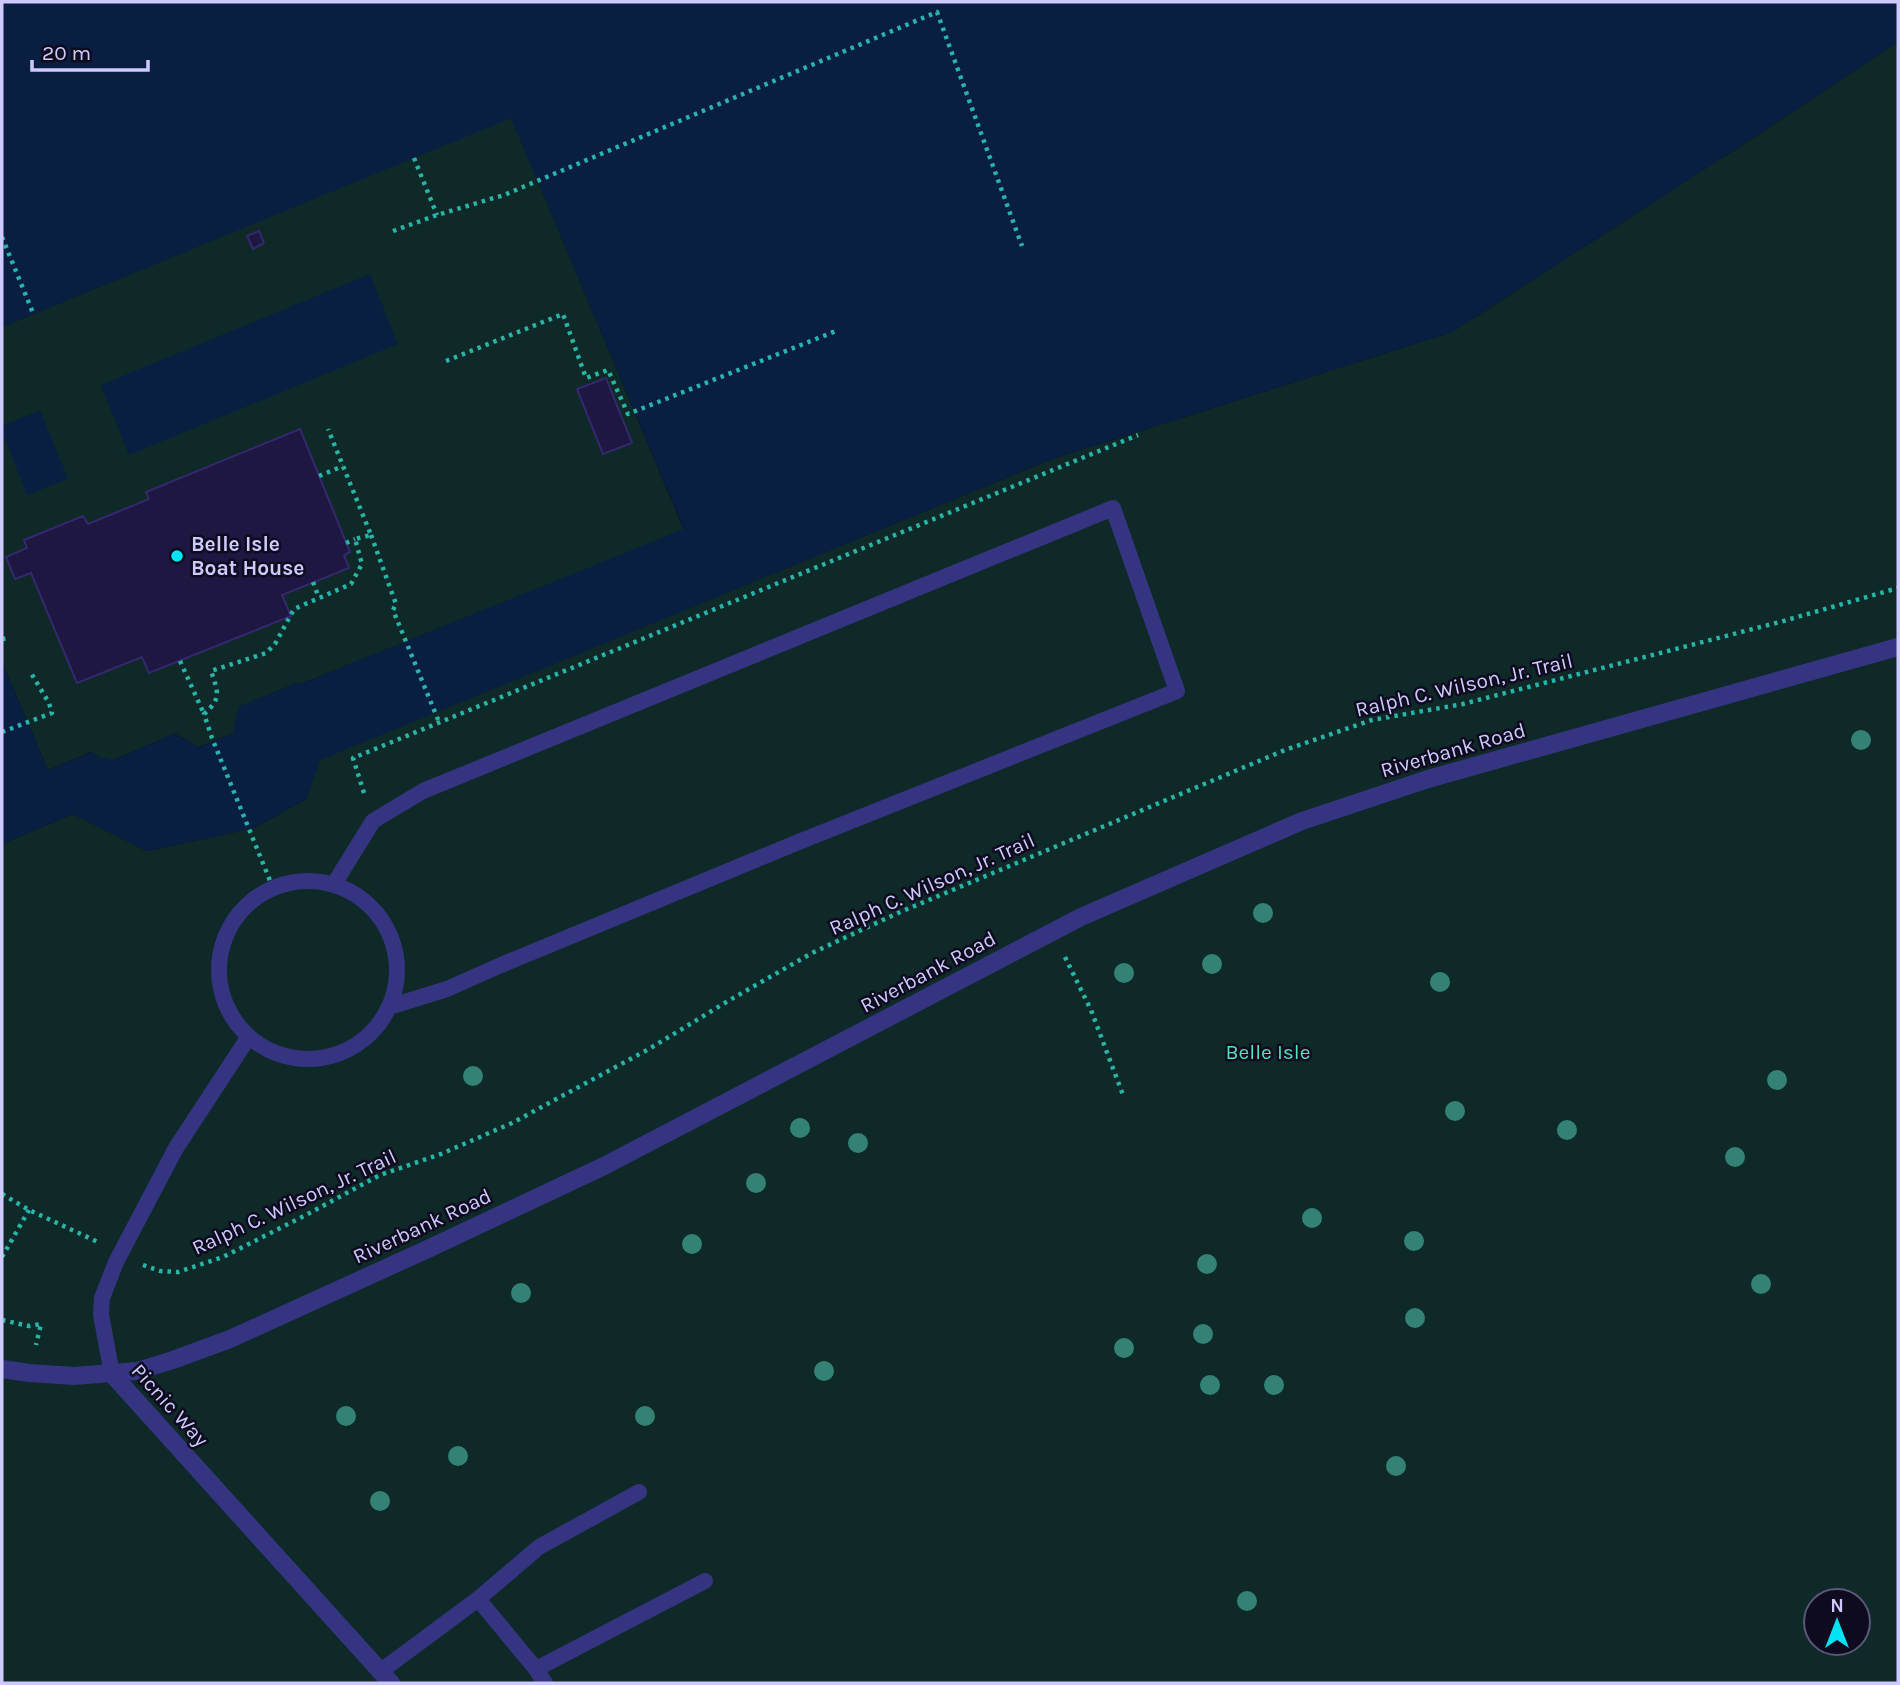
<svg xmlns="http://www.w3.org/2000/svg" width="1900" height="1685" font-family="Karla,sans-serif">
<rect width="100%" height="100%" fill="#0e0b1f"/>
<!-- green -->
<g fill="#0e2928" fill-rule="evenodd">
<path d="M1898,42V1683H2V844L73,814L147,851L254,828L306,799L319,760L1052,459L1452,332L1756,136ZM1816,1601H1858V1643H1816Z"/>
<path d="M511,117L684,530L303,683H297L239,707C239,717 233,723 234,733L196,748C193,740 182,740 176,733L111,761L100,758L91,752L48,770L2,662V327Z"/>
</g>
<!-- water -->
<g fill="#091f41">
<path d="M2,2H1898V42L1756,136L1452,332L1052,459L320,760L306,799L254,828L147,851L73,814L2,844V662L48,770L92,752L100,758H109L111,761L176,733C182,741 192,740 197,748L234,733C232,723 239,717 238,707L297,683H303L684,529L511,118L2,327Z"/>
<path d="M370,274L398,344L129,455L101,385Z"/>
<path d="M40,410L68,479L27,495L2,431V426Z"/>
</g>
<!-- building -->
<g fill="#1e1741" stroke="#34286e" stroke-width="2">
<path d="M259,231L264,243L253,249L247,236Z"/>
<path d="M606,378L632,443L603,454L577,389Z"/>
<path d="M300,429L350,552L344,555L349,568L282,595L291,616L149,673L142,657L77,683L31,573L15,579L6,557L27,548L24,540L83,516L88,524L149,499L146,492Z"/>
</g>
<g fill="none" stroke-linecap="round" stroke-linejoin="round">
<!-- path -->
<g stroke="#28b4a8" stroke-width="4.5" stroke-dasharray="3.5 5" stroke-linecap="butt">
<path d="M414,158L437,215"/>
<path d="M393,231L437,215L504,195L937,12L1022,246"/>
<path d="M2,237L33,313"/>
<path d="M446,361L563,314L586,378L608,370L628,414L836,331"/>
<path d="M319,476L343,466"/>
<path d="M371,535L396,604L393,610L439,722"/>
<path d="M346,543L355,539"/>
<path d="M313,582L319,598"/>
<path d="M2,639L8,638"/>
<path d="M180,661L204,714"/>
<path d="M2,732L52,713L49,703L31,673"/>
<path d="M364,793L353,758L1138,435"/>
<path d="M273,888L212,738L204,714C222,698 218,692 211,671L266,653L275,644L294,609L351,584L362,564L355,539L371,535L328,429"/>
<path d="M1065,957L1091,1010L1123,1095"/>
<path d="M2,1194L29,1210L98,1242"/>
<path d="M2,1257L29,1210"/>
<path d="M143,1265L160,1271L178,1272L223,1257L306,1215L380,1175L441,1154L512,1123L649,1049L728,1001L812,953L898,913L1285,750L1372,720L1463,704L1780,622L1898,588"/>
<path d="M2,1320L29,1326L41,1324L36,1345"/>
</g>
<!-- service -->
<g stroke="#353480" stroke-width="16">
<circle cx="308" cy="970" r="89"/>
<path d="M334,884L373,821L423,791L1113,508L1177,691L796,843L501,965L447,989L392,1006"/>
<path d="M112,1374L101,1315L102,1298L116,1262L176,1148L248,1038"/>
<path d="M478,1599L536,1669L545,1683"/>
<path d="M536,1669L705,1581"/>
<path d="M381,1671L478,1599L539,1547L639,1492"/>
</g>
<!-- minor -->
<path stroke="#353480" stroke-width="18" d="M112,1374L391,1683"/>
<!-- tertiary -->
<path stroke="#353480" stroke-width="18" d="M2,1369L29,1373L74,1376L137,1371L173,1360L230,1339L430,1248L604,1166L1081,917L1302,821L1428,779L1898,647"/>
</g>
<!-- trees -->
<g fill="#338275">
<circle cx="1861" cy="740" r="10"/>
<circle cx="1263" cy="913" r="10"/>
<circle cx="1212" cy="964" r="10"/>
<circle cx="1124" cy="973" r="10"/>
<circle cx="1440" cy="982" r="10"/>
<circle cx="473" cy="1076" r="10"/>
<circle cx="1777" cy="1080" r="10"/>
<circle cx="1455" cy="1111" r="10"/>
<circle cx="800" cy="1128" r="10"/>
<circle cx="1567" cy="1130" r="10"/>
<circle cx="858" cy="1143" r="10"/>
<circle cx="1735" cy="1157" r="10"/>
<circle cx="756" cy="1183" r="10"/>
<circle cx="1312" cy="1218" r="10"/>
<circle cx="1414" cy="1241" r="10"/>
<circle cx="692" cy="1244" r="10"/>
<circle cx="1207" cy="1264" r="10"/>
<circle cx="1761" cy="1284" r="10"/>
<circle cx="521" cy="1293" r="10"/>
<circle cx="1415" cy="1318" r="10"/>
<circle cx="1203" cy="1334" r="10"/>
<circle cx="1124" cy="1348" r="10"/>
<circle cx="824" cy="1371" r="10"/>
<circle cx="1210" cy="1385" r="10"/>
<circle cx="1274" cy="1385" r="10"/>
<circle cx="346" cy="1416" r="10"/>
<circle cx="645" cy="1416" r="10"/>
<circle cx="458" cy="1456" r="10"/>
<circle cx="1396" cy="1466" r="10"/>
<circle cx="380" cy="1501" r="10"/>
<circle cx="1247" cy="1601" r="10"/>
</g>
<!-- markers -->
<circle fill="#00e3f5" stroke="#0e0b1f" stroke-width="2.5" cx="177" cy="556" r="7"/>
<g text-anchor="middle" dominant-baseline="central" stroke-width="5" stroke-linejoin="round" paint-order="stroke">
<!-- poi labels -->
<g font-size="21" font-weight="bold" fill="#cecaff" stroke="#0e0b1f" text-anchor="start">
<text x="191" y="544">Belle Isle<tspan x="191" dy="24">Boat House</tspan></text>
</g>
<!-- street labels -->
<g font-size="21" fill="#cecaff" stroke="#0e0b1f">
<text transform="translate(1464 685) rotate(-13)">Ralph C. Wilson, Jr. Trail</text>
<text transform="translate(1453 750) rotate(-16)">Riverbank Road</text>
<text transform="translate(932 884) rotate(-24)">Ralph C. Wilson, Jr. Trail</text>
<text transform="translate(928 972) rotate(-28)">Riverbank Road</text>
<text transform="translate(294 1202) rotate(-25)">Ralph C. Wilson, Jr. Trail</text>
<text transform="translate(422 1226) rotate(-25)">Riverbank Road</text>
<text transform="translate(170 1405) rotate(48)">Picnic Way</text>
</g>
<!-- park labels -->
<g font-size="21" fill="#51e3bb" stroke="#0e0b1f">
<text x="1268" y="1052">Belle Isle</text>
</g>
</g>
<!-- border -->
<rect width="1900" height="1685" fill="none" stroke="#cecaff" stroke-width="7"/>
<!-- north arrow -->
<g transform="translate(1837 1622)"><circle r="33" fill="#0e0b1f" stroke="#5b5779" stroke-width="2"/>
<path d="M0-5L12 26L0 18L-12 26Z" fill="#00e3f5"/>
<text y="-10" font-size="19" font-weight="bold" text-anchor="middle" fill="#cecaff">N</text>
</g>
<!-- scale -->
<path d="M32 60v10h116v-10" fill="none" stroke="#cecaff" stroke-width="3.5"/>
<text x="42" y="60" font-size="21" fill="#cecaff" stroke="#0e0b1f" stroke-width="5" paint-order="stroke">20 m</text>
</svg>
